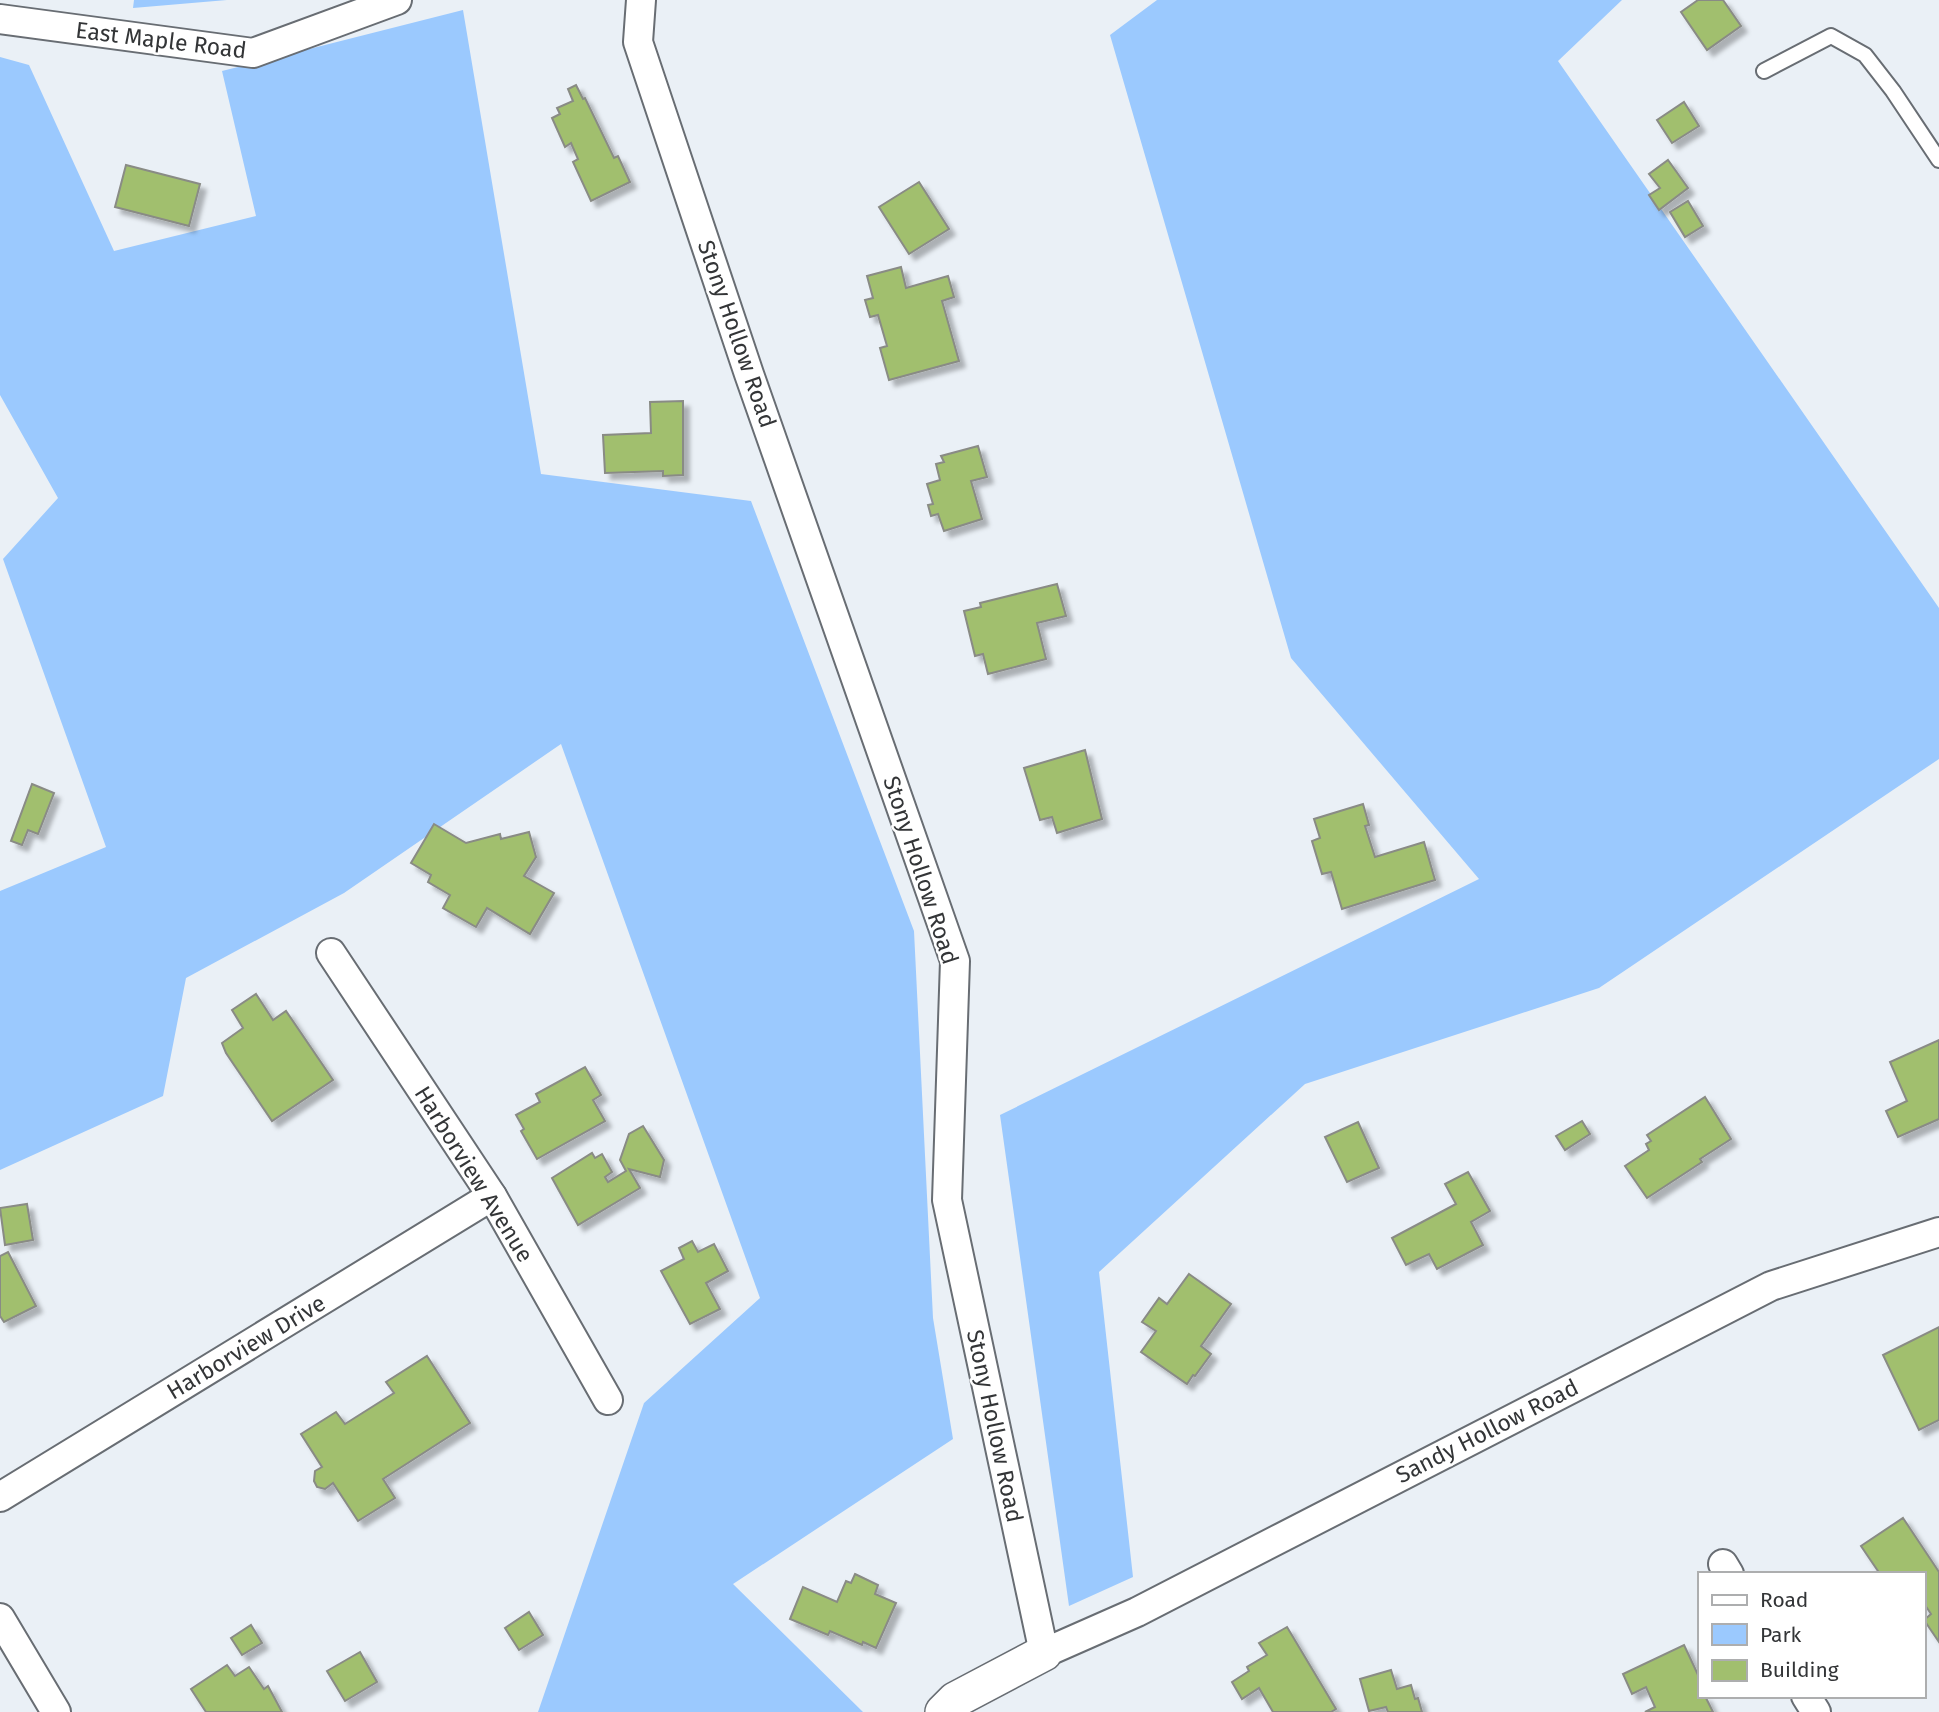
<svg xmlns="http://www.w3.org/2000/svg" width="1939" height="1712" font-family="'Fira Sans',sans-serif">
<defs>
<filter id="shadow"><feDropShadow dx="6" dy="6" stdDeviation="2" flood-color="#0004"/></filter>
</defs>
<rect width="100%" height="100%" fill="#eaf0f6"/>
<!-- green -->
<g fill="#9bc9fe">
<path d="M134,0H227L133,8Z"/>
<path d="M1157,0H1622L1558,61L1939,608V759L1599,988L1305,1084L1099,1272L1133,1577L1069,1606L1000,1115L1479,879L1291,658L1110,35Z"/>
<path d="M463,10L541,474L751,501L914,931L933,1318L953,1439L733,1584L863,1712H538L644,1403L760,1298L561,744L344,893L186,978L163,1096L0,1170V891L106,847L3,559L58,498L0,395V57L29,65L114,251L256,216L222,71Z"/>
</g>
<!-- building -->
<g fill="#a1bf6e" stroke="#898b85" stroke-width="2" filter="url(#shadow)">
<path d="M1698,0H1723L1741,26L1707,50L1681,12Z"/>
<path d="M576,85L583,99L585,98L614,158L618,156L630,182L591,201L573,162L578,159L571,143L565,147L552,118L560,114L557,108L573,101L568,89Z"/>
<path d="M1684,102L1699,126L1672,143L1657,120Z"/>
<path d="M1668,160L1688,188L1659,210L1649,195L1660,188L1649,174Z"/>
<path d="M126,165L200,184L189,226L115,207Z"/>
<path d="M919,182L949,229L909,254L879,207Z"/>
<path d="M1688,201L1703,226L1685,237L1670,212Z"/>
<path d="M901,267L906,288L948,276L954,297L942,301L959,361L889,380L880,348L887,346L878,315L870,317L865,300L873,298L867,276Z"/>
<path d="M683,401V475L663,476V471L605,473L603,435L651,433L650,402Z"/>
<path d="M978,446L987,477L971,481L982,519L944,531L938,514L931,516L928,505L933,504L927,484L940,480L936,464L944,462L941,456Z"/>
<path d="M1057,584L1066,616L1037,623L1046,659L988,674L983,654L975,656L964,611L981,607L980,603Z"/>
<path d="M1085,750L1102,819L1057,833L1052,817L1040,820L1024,768Z"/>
<path d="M32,784L54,793L38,834L28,830L22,845L11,841Z"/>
<path d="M1363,804L1369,825L1365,826L1375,857L1424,842L1435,880L1342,909L1331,872L1322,874L1312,841L1320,838L1314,819Z"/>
<path d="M434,824L466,843L500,834L501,839L529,832L536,857L524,876L554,893L530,934L487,908L476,927L443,908L450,895L428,882L431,875L411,863Z"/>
<path d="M256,994L273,1020L286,1011L333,1080L272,1121L226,1053L222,1043L243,1028L232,1010Z"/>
<path d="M1939,1040V1119L1898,1137L1886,1111L1907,1101L1890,1062Z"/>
<path d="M585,1067L601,1095L593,1100L605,1121L537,1159L521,1131L524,1129L516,1115L540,1102L536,1094Z"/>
<path d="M1705,1097L1731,1139L1700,1159L1702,1162L1647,1198L1625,1166L1649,1150L1646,1144L1651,1141L1647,1135Z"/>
<path d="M1582,1121L1590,1134L1565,1150L1556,1136Z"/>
<path d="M1358,1122L1379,1168L1347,1182L1325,1137Z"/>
<path d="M643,1126L664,1160L660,1177L629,1169L640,1188L578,1225L552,1178L592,1153L595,1158L602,1154L612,1172L605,1177L608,1182L626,1171L620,1160L629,1134Z"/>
<path d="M1468,1172L1490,1211L1471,1222L1483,1245L1437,1269L1429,1254L1406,1265L1392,1238L1456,1204L1445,1184Z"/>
<path d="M27,1204L33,1240L5,1245L0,1208Z"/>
<path d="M692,1241L698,1252L714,1244L728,1271L706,1283L720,1309L690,1324L661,1271L684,1259L679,1248Z"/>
<path d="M8,1252L36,1306L4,1322L0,1316V1256Z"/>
<path d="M1189,1274L1231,1304L1201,1346L1211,1354L1195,1376L1193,1375L1187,1384L1141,1352L1156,1331L1142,1322L1159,1298L1167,1304Z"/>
<path d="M1939,1327V1420L1919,1430L1883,1355Z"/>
<path d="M427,1356L470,1423L383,1479L395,1498L358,1521L333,1483L325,1489L317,1487L314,1481L315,1471L322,1467L301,1434L336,1412L345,1424L394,1393L386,1382Z"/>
<path d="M1903,1518L1939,1572V1642L1924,1620L1931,1614L1925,1605L1923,1607V1574H1880L1861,1546Z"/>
<path d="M855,1574L878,1585L875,1594L896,1603L876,1648L863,1642L862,1645L830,1631L828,1635L790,1619L803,1587L837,1602L846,1581L851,1583Z"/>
<path d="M529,1612L543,1635L519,1650L505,1628Z"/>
<path d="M251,1625L262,1643L242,1655L231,1638Z"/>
<path d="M1287,1627L1336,1709L1331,1712H1273L1259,1688L1242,1699L1232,1682L1249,1671L1247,1667L1267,1655L1259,1643Z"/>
<path d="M1684,1645L1699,1677V1696H1705L1713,1712H1645L1655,1707L1646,1687L1632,1694L1623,1674Z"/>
<path d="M360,1652L377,1682L345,1701L327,1671Z"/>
<path d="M227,1665L235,1676L249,1667L264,1689L268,1686L282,1712H206L191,1689Z"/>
<path d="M1391,1670L1397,1689L1411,1685L1415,1699L1418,1698L1422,1712H1388L1386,1707L1369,1711L1360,1679Z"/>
</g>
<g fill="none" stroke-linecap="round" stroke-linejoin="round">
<!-- service casing -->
<g stroke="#686d73" stroke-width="18">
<path id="service" d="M1764,71L1831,36L1865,55L1893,91L1939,160"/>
</g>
<!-- minor casing -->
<g stroke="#686d73" stroke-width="32">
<g id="minor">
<path d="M641,0L638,42L749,374L955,961L947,1200L1044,1653L1137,1612L1771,1286L1939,1232"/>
<path d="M0,19L253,53L397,0"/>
<path d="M331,953L492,1196L608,1400"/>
<path d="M0,1497L492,1196"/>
<path d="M1723,1564L1729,1574"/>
<path d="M0,1618L56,1712"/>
<path d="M1806,1696L1816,1712"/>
</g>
</g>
<!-- tertiary casing -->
<g stroke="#686d73" stroke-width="38">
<path id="tertiary" d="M943,1712L955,1700L1044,1653"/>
</g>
<!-- service -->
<use href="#service" stroke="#fff" stroke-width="14"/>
<!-- minor -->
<use href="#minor" stroke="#fff" stroke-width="28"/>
<!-- tertiary -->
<use href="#tertiary" stroke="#fff" stroke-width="35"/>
</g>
<g text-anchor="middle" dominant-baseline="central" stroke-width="5" stroke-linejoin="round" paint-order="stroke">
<!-- street labels -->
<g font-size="23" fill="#333537" stroke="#fff">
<text transform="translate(161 40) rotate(7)">East Maple Road</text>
<text transform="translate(737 334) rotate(71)">Stony Hollow Road</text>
<text transform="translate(921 870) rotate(72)">Stony Hollow Road</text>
<text transform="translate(474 1174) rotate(58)">Harborview Avenue</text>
<text transform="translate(246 1347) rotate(-31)">Harborview Drive</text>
<text transform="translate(995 1426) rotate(78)">Stony Hollow Road</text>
<text transform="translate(1487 1431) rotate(-27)">Sandy Hollow Road</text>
</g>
</g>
<!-- legend -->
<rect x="1698" y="1572" width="228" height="126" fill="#ffffff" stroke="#adaeaf" stroke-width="2"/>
<rect x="1712" y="1595" width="35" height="10" fill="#ffffff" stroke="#adaeaf" stroke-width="2"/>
<text x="1760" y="1607" font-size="21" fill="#333537">Road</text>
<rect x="1712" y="1624" width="35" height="21" fill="#9bc9fe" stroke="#adaeaf" stroke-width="2"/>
<text x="1760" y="1642" font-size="21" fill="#333537">Park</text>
<rect x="1712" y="1660" width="35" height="21" fill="#a1bf6e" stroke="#adaeaf" stroke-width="2"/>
<text x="1760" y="1677" font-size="21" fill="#333537">Building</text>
</svg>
